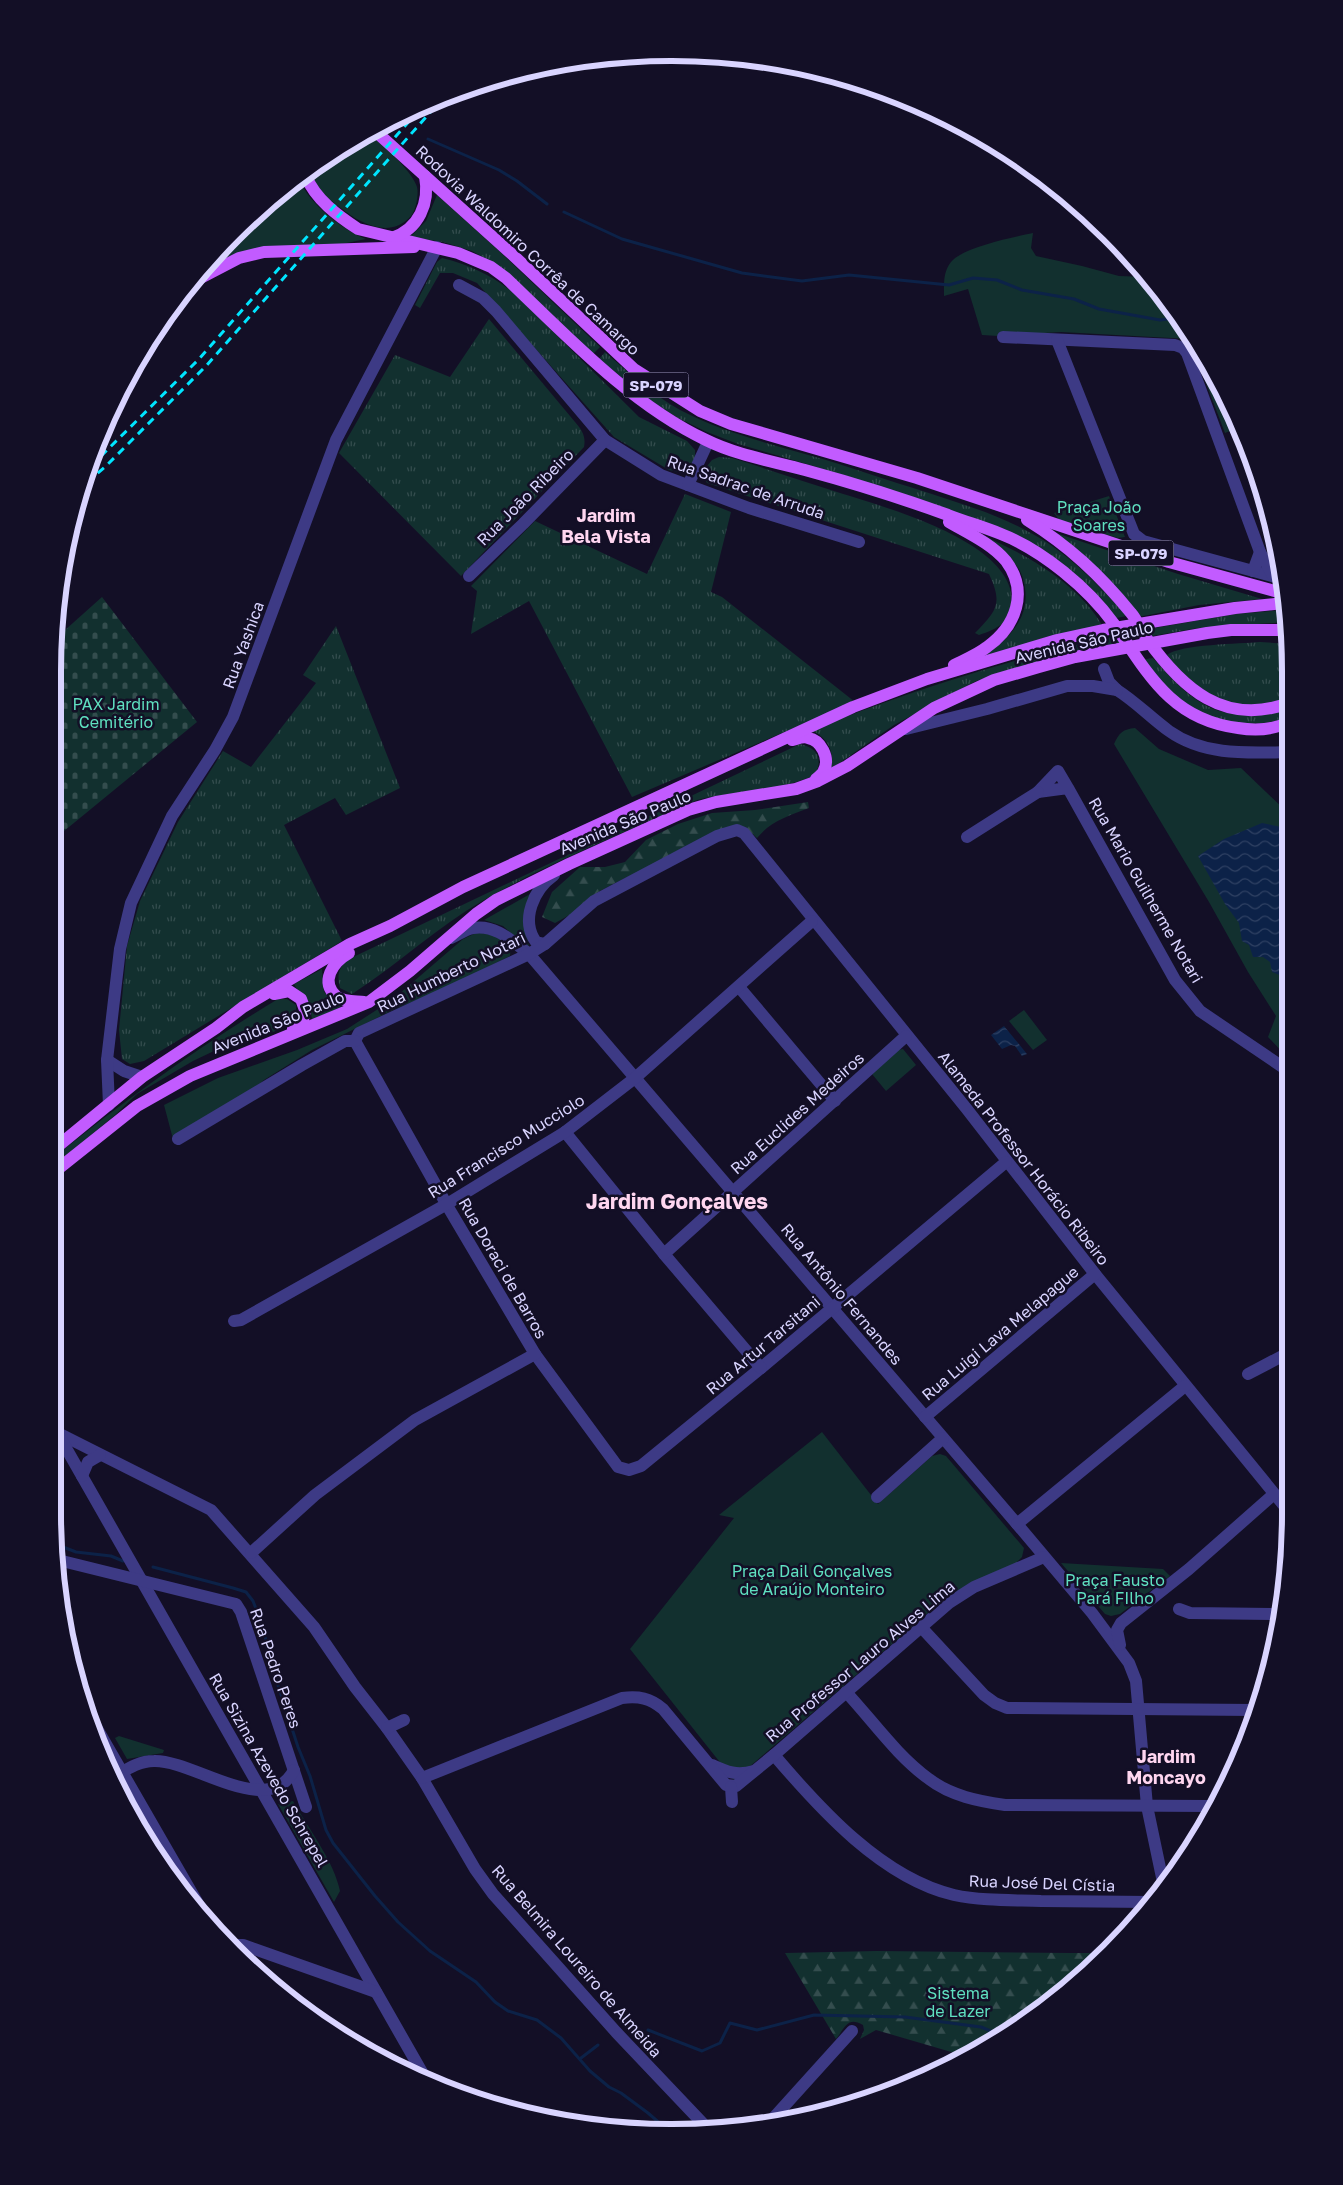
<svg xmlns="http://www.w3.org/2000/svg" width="1343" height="2185" font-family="'Golos Text',sans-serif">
<defs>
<pattern id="grass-tufts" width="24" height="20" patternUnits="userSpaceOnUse" patternTransform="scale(1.25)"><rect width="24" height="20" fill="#12302f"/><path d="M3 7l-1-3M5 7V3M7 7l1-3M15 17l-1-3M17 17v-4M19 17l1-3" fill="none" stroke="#344d4e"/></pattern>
<pattern id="forest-firs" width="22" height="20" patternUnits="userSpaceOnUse" patternTransform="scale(1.25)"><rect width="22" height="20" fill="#12302f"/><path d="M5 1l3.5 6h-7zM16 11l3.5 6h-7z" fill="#344d4e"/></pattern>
<pattern id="cemetery-stones" width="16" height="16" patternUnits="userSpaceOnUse" patternTransform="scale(1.25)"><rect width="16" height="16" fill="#12302f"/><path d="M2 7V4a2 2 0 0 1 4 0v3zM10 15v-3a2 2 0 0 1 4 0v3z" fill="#344d4e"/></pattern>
<pattern id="water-waves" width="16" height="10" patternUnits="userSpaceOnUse" patternTransform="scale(1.25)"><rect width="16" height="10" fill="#0c2248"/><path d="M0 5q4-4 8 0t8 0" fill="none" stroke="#2f4163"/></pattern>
</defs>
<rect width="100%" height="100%" fill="#130f26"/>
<!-- grass -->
<g fill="url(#grass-tufts)">
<path d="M437,195L499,251L600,347L593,354L492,262L472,251L443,242L410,237L426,221Z"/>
<path d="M442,258C470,265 491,275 514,293L639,417L687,441L695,450V458L690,465L678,472L669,470L614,437L477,283L453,273H440L420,308L415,305L437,262Z"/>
<path d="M489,319L575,422C582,430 586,436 584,447L461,576L339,453L395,355L450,377Z"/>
<path d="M605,352C629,373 653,395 680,410C722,432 767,443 812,456C845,465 877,477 910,487C949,500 990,511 1027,531C1067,551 1097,584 1127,616L1116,618L1062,564L817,467L738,444L707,432L678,418L650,400L599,359Z"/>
<path d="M719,457L732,458C767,469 802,481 837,492C883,507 1011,540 1012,600C1012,622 997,629 979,635L975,633C997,610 1003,604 989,574L707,483L704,478L703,471L712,460Z"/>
<path d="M685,494L731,512L711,592L722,597L855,702L632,797L529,601L471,634L477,591L471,586L535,521L647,574Z"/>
<path d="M968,529C1017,550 1074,578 1102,625L1049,636L981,659C1005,640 1030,622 1025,588C1024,580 1021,570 1015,564C1001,550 984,540 968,529Z"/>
<path d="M1047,530L1178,574L1262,599L1199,605L1138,617Z"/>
<path d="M1285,610L1287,622L1198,628L1152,636L1149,629L1236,614Z"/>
<path d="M336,626L400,788L346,815L335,798L284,825L342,941L144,1061L130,1064L122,1059L119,1030L127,946L140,901L178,822L223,751L251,767L316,683L303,675Z"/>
<path d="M1116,636L1122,643L1013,669L976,681L894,725L828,771C838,754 827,737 811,730C911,691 1011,658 1116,636Z"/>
<path d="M1260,642L1289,644V697C1237,718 1199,695 1167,655C1181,644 1240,644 1260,642Z"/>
<path d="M1153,658C1175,683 1202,714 1239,714C1255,715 1273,710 1289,708V716C1252,733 1203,720 1173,694C1162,685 1152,671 1142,660Z"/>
<path d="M800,744C818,748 823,759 815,775C777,792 736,790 697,800C626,832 552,861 484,900C437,927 397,965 352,994L340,988C337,976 338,969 347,960Z"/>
</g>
<!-- forest -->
<g fill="url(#forest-firs)">
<path d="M808,802L809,808C788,816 771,821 757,838L745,827L625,878L598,892L575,912L555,923L542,917L552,892L580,867H605L625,862L646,840L678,824L712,813L755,810Z"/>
<path d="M877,1951L1071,1953H1100L1048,2005L965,2056L876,2030L860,2039L864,2030L863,2025C847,2016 845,2028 836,2039L785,1953Z"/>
</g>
<!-- cemetery -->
<path fill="url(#cemetery-stones)" d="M102,597L197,722L58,836V623L64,631Z"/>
<!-- park -->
<g fill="#12302f">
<path d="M368,133C381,142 413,172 417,187C419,194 416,210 411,216C389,240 360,223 339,207C334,202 326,198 321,193C317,187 314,179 310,173Z"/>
<path d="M300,180C307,202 344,231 366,239L337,245L302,246L200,274L263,206Z"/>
<path d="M1033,233L1031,248L1036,256L1082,266L1119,276L1147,277L1208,362L1237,428L1225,433L1189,339L1061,332L998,336L982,335L968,289L944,296C944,284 943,272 951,262C963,247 1014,237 1033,233Z"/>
<path d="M1109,496L1125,537L1118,538L1060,521L1054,513Z"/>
<path d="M1135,728L1159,749L1208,770L1241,768L1288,813L1287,1057L1268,1037L1276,1016L1248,972L1209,902L1114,744C1119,733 1123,729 1135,728Z"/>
<path d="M530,894L526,925L529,949L503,926L484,920Z"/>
<path d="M476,933C492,933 513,935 510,956L446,988L395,1009L312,1050L264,1080L248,1094L173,1139L164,1105L218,1078L297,1050L347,1029L392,1000L463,939Z"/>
<path d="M322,969L324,992L341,1007L312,1020C310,998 303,1001 294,984Z"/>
<path d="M278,999H287L296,1005V1016L293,1023L271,1033L214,1051L193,1061L137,1094L114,1116L58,1162V1154C128,1098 201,1045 278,999Z"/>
<path d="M1024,1010L1047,1040L1033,1050L1009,1021Z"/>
<path d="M903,1049L916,1065L886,1091L872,1074L898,1050Z"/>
<path d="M822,1432L878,1504L932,1456L940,1454L946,1456L1024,1548L1022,1557L1015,1564L935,1607L734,1780L630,1649L734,1518L719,1515Z"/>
<path d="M1061,1563L1163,1569L1170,1576L1120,1614L1111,1616L1105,1614Z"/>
<path d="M119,1736L164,1750L163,1753L127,1759L115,1738Z"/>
<path d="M293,1801C308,1828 334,1861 340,1891L334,1902L278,1804Z"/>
</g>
<!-- water -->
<g fill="url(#water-waves)">
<path d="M1262,823L1281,827L1288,836V982L1283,983L1282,976L1272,972L1270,962L1263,957H1253L1249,945L1242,941L1239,923L1225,904L1198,856L1224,839Z"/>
<path d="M1004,1026L1027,1054L1022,1056L1015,1046L1011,1045L1002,1049L991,1035Z"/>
</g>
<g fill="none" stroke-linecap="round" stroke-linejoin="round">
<!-- stream -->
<g stroke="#0c2248" stroke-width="3">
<path d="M428,139L499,170L517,181L547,204"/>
<path d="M564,212L622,239L742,273L802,281L849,275L949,285L973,278L997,280L1022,290L1074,299L1099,309L1160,320L1176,318"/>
<path d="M58,1545L76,1552L111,1556L123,1561"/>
<path d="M153,1567L233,1588L246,1592L253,1601L262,1624L274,1673L298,1747L310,1776L326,1830L333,1843L375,1896L398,1922L430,1951L476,1982L495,2002L508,2011L537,2020L561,2038L590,2071L609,2087L621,2093L648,2113L670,2132"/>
<path d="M648,2030L702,2051L720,2043L730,2023L757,2030L814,2015L905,2017L981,2027L1000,2035"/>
<path d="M581,2058L598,2045"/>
</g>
<!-- minor -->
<g stroke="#3d3a85" stroke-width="12">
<path d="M459,285L483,298L496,311L605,440L661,475L749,508L859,542"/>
<path d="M1003,337L1175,345L1183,348L1187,353L1260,552"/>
<path d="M1057,340L1134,534L1143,541L1279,578"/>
<path d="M688,485L708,442"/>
<path d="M1253,571L1260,552L1273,576"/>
<path d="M469,576L523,524L605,440"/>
<path d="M1104,669L1109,682L1117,690C1136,702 1151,718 1169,731C1204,756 1247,753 1289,752"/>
<path d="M906,729L987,709L1067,686H1093L1117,690"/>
<path d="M1068,788L1038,792L1058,771L1068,788L1175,980L1200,1011L1287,1070"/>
<path d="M967,837L1038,792"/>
<path d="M451,938C458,935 466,929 473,928C496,924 513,942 529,954L1017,1524L1092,1613L1129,1663L1136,1681L1147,1806L1164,1887"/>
<path d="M545,944L536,942C520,920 534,889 554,875"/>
<path d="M739,987L835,1101"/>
<path d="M355,1041L359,1033L529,954L545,944L594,901L717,836L737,830L744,833L966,1108L1095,1274L1286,1508"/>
<path d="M355,1041L448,1207L535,1354L618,1467L629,1470L641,1466L761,1368L1006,1162"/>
<path d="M107,1060L124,1071L142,1077"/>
<path d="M109,1105L107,1060L120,949L131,903L172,816L215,750L233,717L336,440L437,247"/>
<path d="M565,1132L664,1254L761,1368"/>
<path d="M178,1139L302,1065L345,1041H355"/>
<path d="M664,1254L906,1036"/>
<path d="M234,1321L241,1320L447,1204L565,1132L635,1078L812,921"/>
<path d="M1248,1374L1286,1354"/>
<path d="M925,1417L1095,1274"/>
<path d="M58,1433L211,1510L314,1627L355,1687L387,1728L422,1778L475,1869L493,1894L616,2032L709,2130"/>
<path d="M58,1434L427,2081"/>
<path d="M82,1476L88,1462L100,1455"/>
<path d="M877,1497L943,1438"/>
<path d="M1017,1524L1185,1386"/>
<path d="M251,1553L315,1495L415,1420L535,1354"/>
<path d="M58,1560L236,1604L241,1612L306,1807"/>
<path d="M1179,1609L1190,1613L1280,1614"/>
<path d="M921,1627L984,1695L995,1703L1007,1708L1254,1710"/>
<path d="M1120,1645L1117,1630L1121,1623L1189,1569L1274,1494"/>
<path d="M846,1692C873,1721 897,1756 929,1779C951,1796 979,1801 1005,1805L1211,1806"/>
<path d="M84,1706L204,1914"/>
<path d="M387,1728L404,1720"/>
<path d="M774,1755C820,1809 882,1878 954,1895C982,1901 1012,1900 1041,1901C1077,1901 1114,1902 1151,1902"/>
<path d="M712,1765C727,1772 737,1776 754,1771"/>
<path d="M112,1778C126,1770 138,1761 154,1761C194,1760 268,1820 294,1770"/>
<path d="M422,1778L622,1698C639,1696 650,1698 663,1709L726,1785L736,1786L774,1755L949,1603L974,1587L1044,1557"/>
<path d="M731,1787L732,1802"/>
<path d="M235,1945H243L376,1992"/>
<path d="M938,2072L946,2063"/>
<path d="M768,2124L852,2031"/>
</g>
<!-- major -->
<g stroke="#c25bff" stroke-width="12">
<path d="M374,130L515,257L634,369L700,411L731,424L917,478L1169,562L1282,593"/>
<path d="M306,176C315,199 338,216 358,229L458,253L491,267L506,278C566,335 630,404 706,440C736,455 772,461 805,470C853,483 901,498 948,515C966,522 984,527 1001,534C1042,550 1088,588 1114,624C1148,674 1172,720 1238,728C1256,731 1273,730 1289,722"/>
<path d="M392,238C419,229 430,203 425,176"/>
<path d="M191,283L239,258L264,252L414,247"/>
<path d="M1027,520C1069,546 1100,575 1131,613C1138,621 1141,631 1147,639C1182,688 1224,727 1289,703"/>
<path d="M949,522C968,533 992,544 1006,561C1029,592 1016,626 987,647C977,655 964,660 954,665"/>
<path d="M792,740C797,739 803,736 808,738C821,740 830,758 824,770C823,774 818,777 816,779"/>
<path d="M349,953C333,962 319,982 337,997C344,1002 356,1001 364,1002"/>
<path d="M274,994L289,991L301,999L305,1010L302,1025L293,1028"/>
<path d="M58,1146L142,1077L216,1028L243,1007L350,944L390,926L463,887L853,707L927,679L1057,640L1103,630L1235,608L1284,603"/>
<path d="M58,1169L137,1106L190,1076L369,1002L410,971L476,914L496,900L569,864L688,810L716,802L796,789L818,781L847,766L934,708L994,680L1039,667L1075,657L1207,633L1231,630H1289"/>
</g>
<!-- rail -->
<g stroke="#00e5ff" stroke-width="3" stroke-dasharray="8 6" stroke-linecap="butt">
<path d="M91,466L199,359L419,110"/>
<path d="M87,482L105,467L206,366L441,100"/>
</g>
</g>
<g text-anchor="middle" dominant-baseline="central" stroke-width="5" stroke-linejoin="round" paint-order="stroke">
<!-- shield labels -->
<g fill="#130f26" stroke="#9e99be" stroke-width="1">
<rect x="623.5" y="372.5" width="65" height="25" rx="4"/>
<rect x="1108.5" y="540.5" width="65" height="25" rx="4"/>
</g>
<g font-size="15" font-weight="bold" fill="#d9d4ff">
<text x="656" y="385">SP-079</text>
<text x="1141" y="553">SP-079</text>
</g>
<!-- street labels -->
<g font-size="16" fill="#d9d4ff" stroke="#130f26">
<text transform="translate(528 250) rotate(43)">Rodovia Waldomiro Corrêa de Camargo</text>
<text transform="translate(746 487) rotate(19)">Rua Sadrac de Arruda</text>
<text transform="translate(525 497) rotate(-45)">Rua Joāo Ribeiro</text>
<text transform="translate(1084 642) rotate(-13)">Avenida São Paulo</text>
<text transform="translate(243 645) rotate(-70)">Rua Yashica</text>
<text transform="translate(625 822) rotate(-23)">Avenida São Paulo</text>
<text transform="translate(1146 890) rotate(60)">Rua Mario Guilherme Notari</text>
<text transform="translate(451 972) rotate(-26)">Rua Humberto Notari</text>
<text transform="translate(278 1022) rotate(-22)">Avenida São Paulo</text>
<text transform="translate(797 1113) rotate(-42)">Rua Euclides Medeiros</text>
<text transform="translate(506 1146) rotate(-32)">Rua Francisco Mucciolo</text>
<text transform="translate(1024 1158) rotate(52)">Alameda Professor Horácio Ribeiro</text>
<text transform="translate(503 1268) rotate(60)">Rua Doraci de Barros</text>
<text transform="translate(842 1294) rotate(50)">Rua Antônio Fernandes</text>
<text transform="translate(1000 1333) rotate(-40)">Rua Luigi Lava Melapague</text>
<text transform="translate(763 1345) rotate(-40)">Rua Artur Tarsitani</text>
<text transform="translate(860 1661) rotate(-40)">Rua Professor Lauro Alves Lima</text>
<text transform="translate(276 1668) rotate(71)">Rua Pedro Peres</text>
<text transform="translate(269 1770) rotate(60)">Rua Sizina Azevedo Schrepel</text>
<text transform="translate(1042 1883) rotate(2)">Rua José Del Cístia</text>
<text transform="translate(577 1961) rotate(49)">Rua Belmira Loureiro de Almeida</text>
</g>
<!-- park labels -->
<g font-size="16" fill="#5fe0c0" stroke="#130f26">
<text x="1099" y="507">Praça João<tspan x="1099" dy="18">Soares</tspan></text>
<text x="116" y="704">PAX Jardim<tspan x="116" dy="18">Cemitério</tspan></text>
<text x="812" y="1571">Praça Dail Gonçalves<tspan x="812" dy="18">de Araújo Monteiro</tspan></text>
<text x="1115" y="1580">Praça Fausto<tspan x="1115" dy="18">Pará FIlho</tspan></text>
<text x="958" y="1993">Sistema<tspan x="958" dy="18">de Lazer</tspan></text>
</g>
<!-- neighbourhood labels -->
<g font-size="18" font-weight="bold" fill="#ffd6f0" stroke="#130f26">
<text x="606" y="515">Jardim<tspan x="606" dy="21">Bela Vista</tspan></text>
<text x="1166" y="1756">Jardim<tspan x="1166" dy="21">Moncayo</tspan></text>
</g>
<!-- district labels -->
<g font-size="21" font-weight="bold" fill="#ffd6f0" stroke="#130f26">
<text x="677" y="1201">Jardim Gonçalves</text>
</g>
</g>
<!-- crop -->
<path d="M0 0H1343V2185H0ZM671 61H672A610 610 0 0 1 1282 671V1514A610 610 0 0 1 672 2124H671A610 610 0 0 1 61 1514V671A610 610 0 0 1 671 61Z" fill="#130f26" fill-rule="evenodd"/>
<path fill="none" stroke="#d9d4ff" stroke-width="6" d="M671 61H672A610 610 0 0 1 1282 671V1514A610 610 0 0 1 672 2124H671A610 610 0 0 1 61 1514V671A610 610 0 0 1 671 61Z"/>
</svg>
